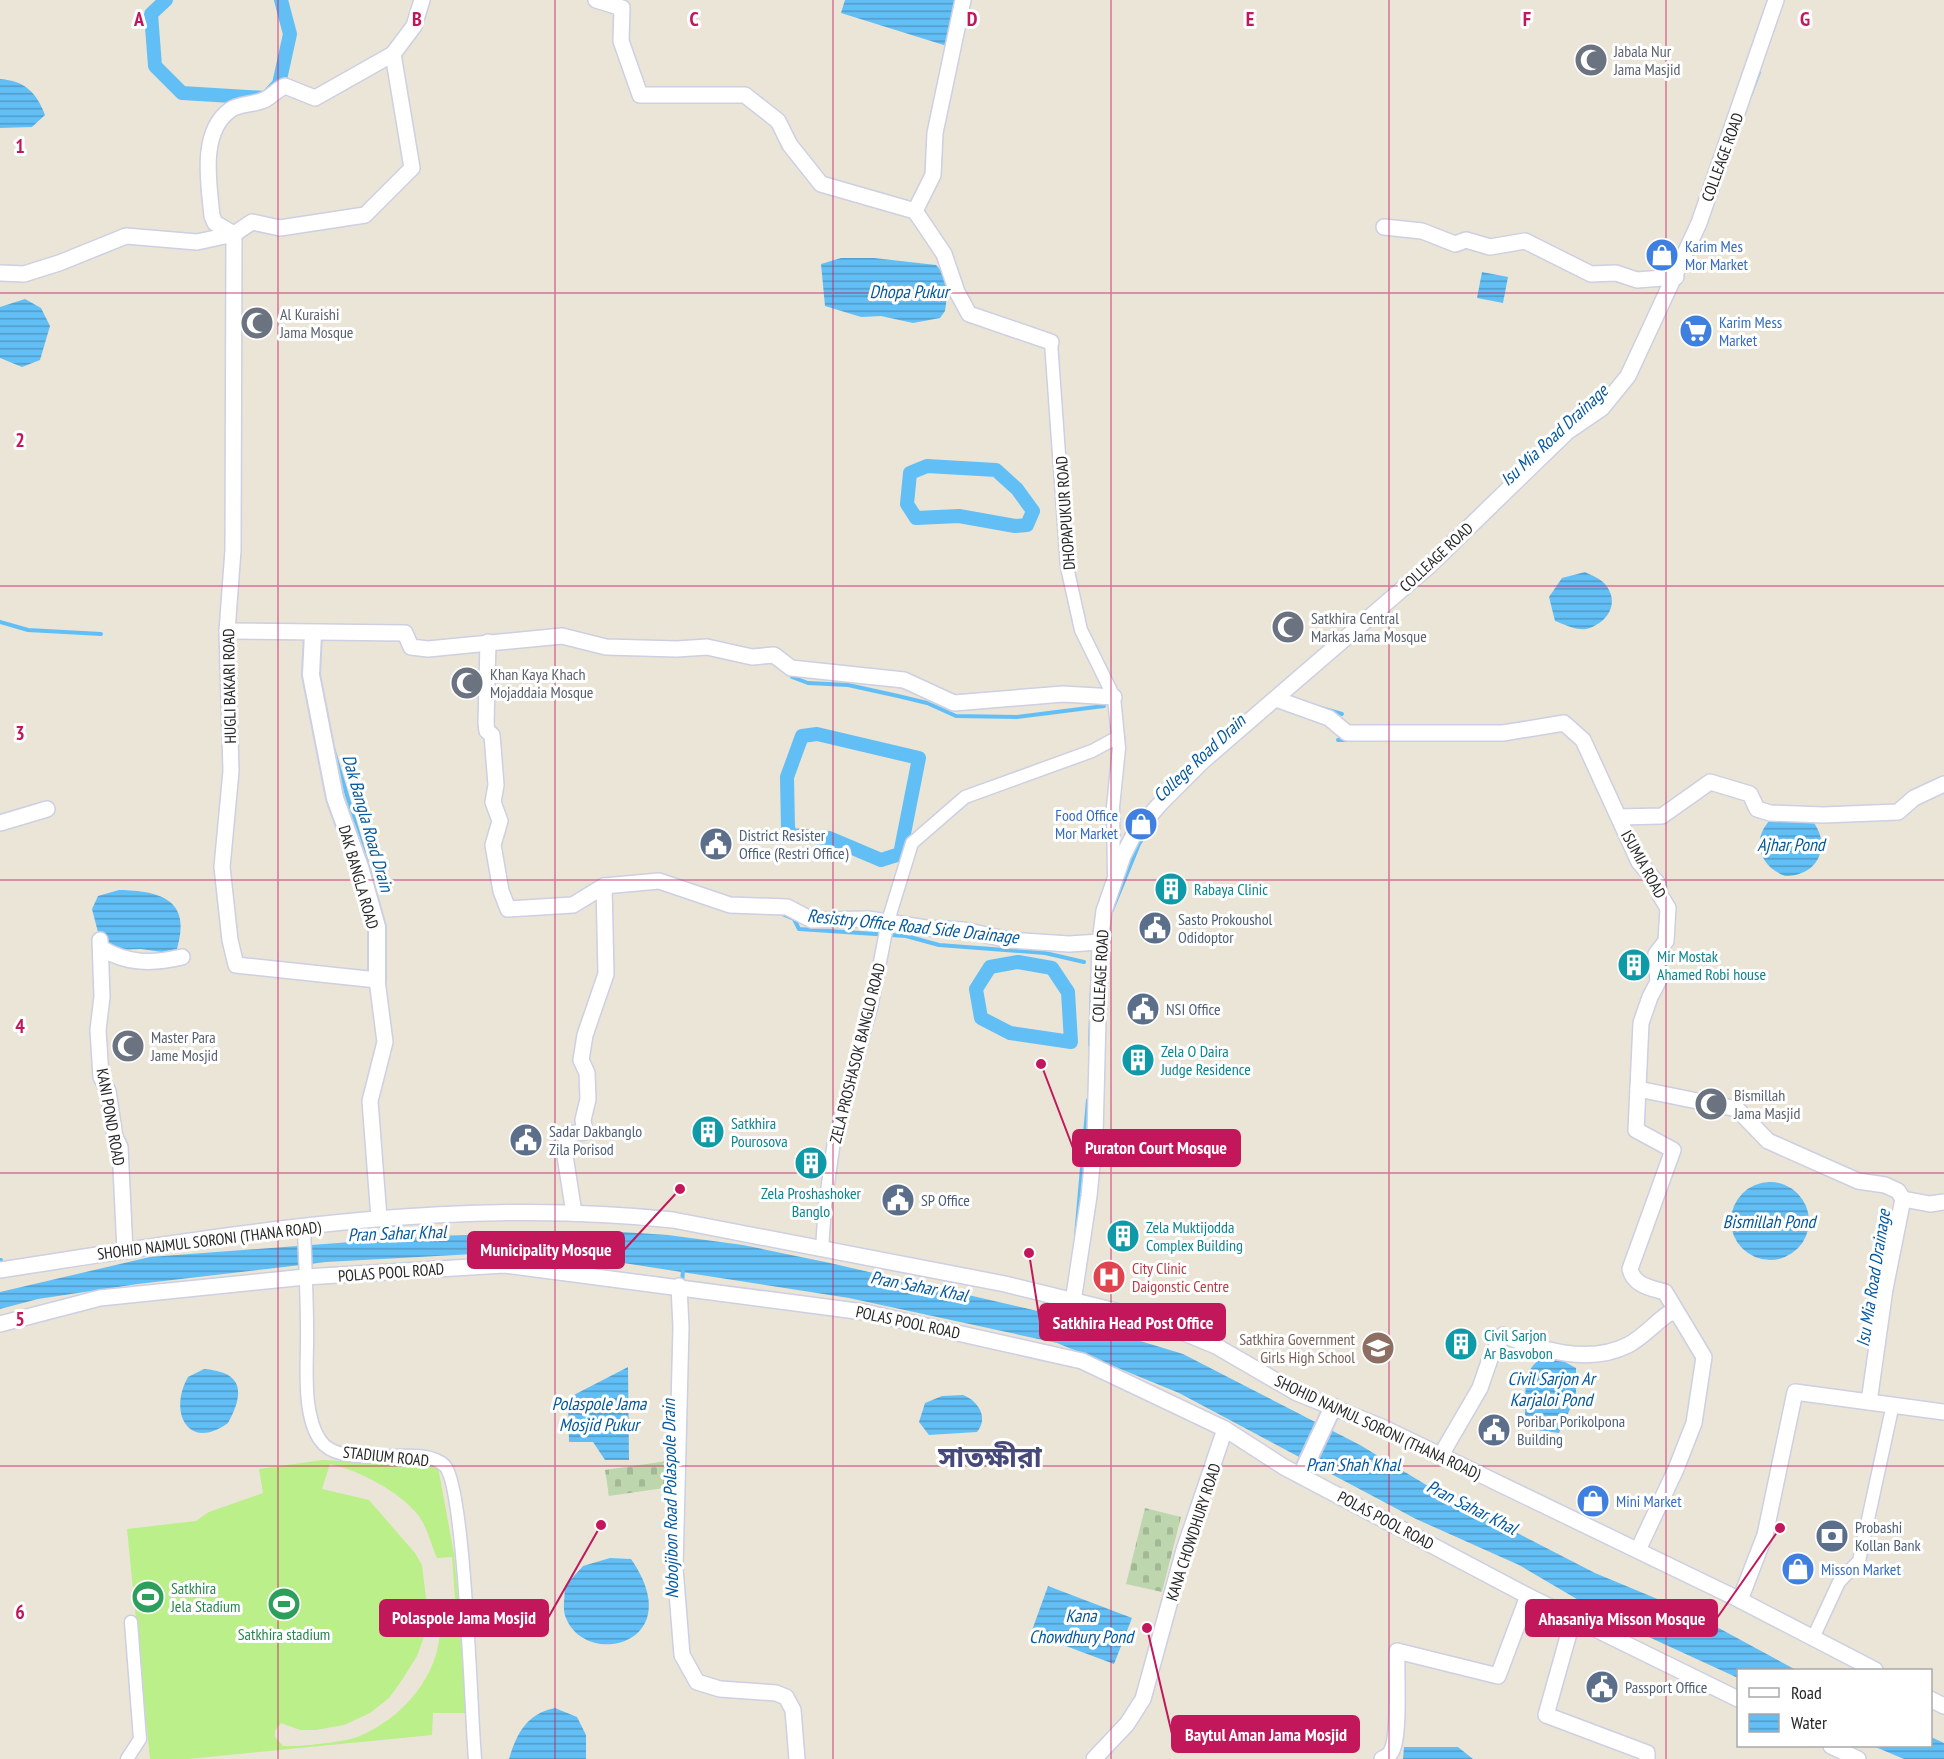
<svg xmlns="http://www.w3.org/2000/svg" width="1944" height="1759" font-family="'PT Sans Narrow','Noto Sans Bengali',sans-serif">
<defs>
<pattern id="cemetery-stones" width="16" height="16" patternUnits="userSpaceOnUse" patternTransform="scale(1.5)"><rect width="16" height="16" fill="#bdd6ae"/><path d="M2 7V4a2 2 0 0 1 4 0v3zM10 15v-3a2 2 0 0 1 4 0v3z" fill="#a2b896"/></pattern>
<pattern id="water-rules" width="6" height="5" patternUnits="userSpaceOnUse" patternTransform="scale(1.5)"><rect width="6" height="5" fill="#62bff6"/><path d="M0 2.5h6" fill="none" stroke="#519bc7"/></pattern>
</defs>
<rect width="100%" height="100%" fill="#ebe5d8"/>
<!-- cemetery -->
<g fill="url(#cemetery-stones)">
<path d="M667,1461L671,1487L609,1496L605,1470Z"/>
<path d="M1145,1508L1181,1517L1162,1592L1126,1584Z"/>
</g>
<!-- pitch -->
<path fill="#baef8a" fill-rule="evenodd" d="M323,1460L438,1467L454,1554L469,1713H433L432,1735L188,1759H150L127,1529L196,1521L209,1512L263,1493L259,1469ZM330,1464C360,1471 399,1491 418,1515C427,1526 431,1545 437,1558L452,1557L457,1627L440,1626C441,1674 403,1718 360,1736C347,1742 298,1747 283,1746L275,1737V1731L281,1723L300,1730H316L344,1725L370,1713L389,1698L402,1680L417,1656L429,1623L422,1565L415,1553L369,1500L322,1489Z"/>
<!-- water -->
<g fill="url(#water-rules)">
<path d="M845,0H961L947,46L841,13Z"/>
<path d="M0,79C25,81 36,92 45,115L32,127L0,128Z"/>
<path d="M841,258H874L936,265L947,277V297L945,311L940,318L913,323L881,316L861,317L825,306L821,264Z"/>
<path d="M1482,272L1508,277L1503,303L1477,298Z"/>
<path d="M25,299L41,308L50,326L40,360L22,367L0,358V307Z"/>
<path d="M1585,572C1591,575 1601,579 1605,584C1621,603 1607,624 1586,629C1578,631 1563,624 1555,621L1549,597L1562,578Z"/>
<path d="M1773,817L1811,819C1833,845 1818,876 1785,876C1757,865 1751,837 1773,817Z"/>
<path d="M119,890C160,891 192,899 177,949L162,952L141,949L116,950L100,940L92,909L98,896Z"/>
<circle cx="1770" cy="1221" r="39"/>
<path d="M606,1231L668,1235L743,1245L830,1263L1055,1315L1183,1354L1360,1445L1443,1495L1595,1573L1691,1613L1796,1670H1738V1678L1616,1622L1519,1565L1416,1519L1179,1393L1057,1343L849,1298L585,1257L474,1254L326,1262L138,1284L38,1299L0,1309V1292L150,1257L432,1236Z"/>
<path d="M1554,1356L1576,1368V1396L1559,1433L1537,1430L1525,1416C1526,1389 1521,1359 1554,1356Z"/>
<path d="M628,1367L629,1460H605L593,1442H569L568,1398Z"/>
<path d="M204,1369C243,1372 245,1392 228,1423C188,1452 168,1412 188,1377Z"/>
<path d="M963,1395C978,1401 989,1417 977,1432L929,1435L919,1422L925,1403L942,1396Z"/>
<path d="M610,1558L631,1559C690,1644 586,1669 566,1618C562,1610 565,1595 565,1586L583,1566Z"/>
<path d="M1048,1586L1132,1618L1114,1664L1031,1633Z"/>
<path d="M555,1708L577,1717L586,1735V1759H509C517,1732 527,1714 555,1708Z"/>
<path d="M1931,1737L1944,1743V1759H1904L1873,1746H1930Z"/>
<path d="M1404,1747H1458L1473,1759H1403Z"/>
</g>
<g fill="none" stroke-linecap="round" stroke-linejoin="round">
<!-- stream -->
<g stroke="#62bff6" stroke-width="4">
<path d="M1750,96L1759,72"/>
<path d="M0,622L28,630L101,634"/>
<path d="M792,677L808,683L848,685L898,696L927,703L956,716L1017,717L1104,706"/>
<path d="M1314,706L1342,714"/>
<path d="M1338,740H1347"/>
<path d="M333,748L370,873"/>
<path d="M1112,910L1139,844L1155,820"/>
<path d="M780,913L794,919L799,929L906,936L939,945L1045,953L1084,962"/>
<path d="M1090,1045L1092,984"/>
<path d="M1076,1236L1088,1100"/>
<path d="M0,1260H1"/>
<path d="M682,1284L683,1270"/>
</g>
<!-- canal -->
<g stroke="#62bff6" stroke-width="14">
<path d="M166,0L151,14L155,66L182,93L266,98L279,84L290,34L281,0"/>
<path d="M927,466L996,470L1017,489L1033,511L1027,525L1015,526L959,516L916,518L907,504L910,473Z"/>
<path d="M817,734L919,758L900,854L881,860L829,838L791,835L788,828L787,777L802,736Z"/>
<path d="M1018,962L1052,968L1068,992L1071,1042L1010,1033L981,1018L976,989L990,967Z"/>
</g>
<!-- minor casing -->
<g stroke="#cdcfe2" stroke-width="15">
<g id="minor">
<path d="M1051,342L1067,567L1081,630L1114,697L1119,748L1113,807L1114,874"/>
<path d="M304,1228C305,1261 307,1295 307,1328C308,1360 301,1412 320,1440C332,1458 360,1456 379,1456C397,1457 431,1451 445,1466C465,1488 471,1715 475,1759"/>
<path d="M822,1249L825,1205L834,1141L871,1008L888,921L912,843L965,797L1092,751L1118,737"/>
<path d="M1813,1638L1839,1582L1859,1561L1893,1404"/>
<path d="M127,1759L140,1739L131,1622"/>
</g>
</g>
<!-- tertiary casing -->
<g stroke="#cdcfe2" stroke-width="18">
<g id="tertiary">
<path d="M596,0L622,8L621,41L640,95H745L778,121L790,145L821,184L915,211"/>
<path d="M963,0L935,133L933,175L915,211L944,254L957,292L969,314L1051,342"/>
<path d="M1384,227L1422,231L1455,244L1466,240L1490,247L1525,241L1591,274L1616,273L1637,280L1676,277"/>
<path d="M234,234L233,550L227,631L231,771L222,867L230,940L236,965L377,980L385,1042L370,1101L379,1218"/>
<path d="M234,234L215,223L212,216C209,184 199,133 230,110C240,103 256,105 266,99C273,95 278,89 285,86L315,98L393,54L414,26L422,0"/>
<path d="M0,273L24,274L59,263L126,236L197,242L234,234L252,222L280,228L365,215L412,168L393,54"/>
<path d="M227,631L405,633L411,647L428,649L562,636L606,647L677,649L707,647L752,657L774,655L791,668L904,680L954,703L1063,694L1114,697"/>
<path d="M488,642L486,724L487,731L492,735L496,785L493,802L500,821L493,845L501,891L508,909L573,905L604,886L659,881L730,905L787,907L812,920L868,919L926,928L964,930L1009,940L1069,944L1100,942"/>
<path d="M1276,699L1329,718L1347,733H1503L1564,723L1583,740L1639,862L1658,884L1660,895L1668,908L1666,941L1656,954L1658,982L1650,997L1641,1023L1636,1130L1673,1150L1630,1269C1634,1286 1651,1288 1665,1292L1704,1357L1694,1423L1676,1469L1638,1550"/>
<path d="M1619,817L1662,816L1710,782L1750,794L1757,809L1770,813L1823,815L1898,812L1914,798L1944,784"/>
<path d="M0,823L47,809"/>
<path d="M100,940L102,997L98,1030L101,1077L108,1091L115,1137L120,1147L125,1251"/>
<path d="M101,948C127,964 152,964 182,957"/>
<path d="M1638,1089L1737,1109L1768,1141L1858,1181L1885,1185L1898,1191L1903,1199"/>
<path d="M1903,1199L1885,1289L1869,1402L1944,1412"/>
<path d="M1903,1199L1930,1204L1944,1202"/>
<path d="M574,1213L565,1156L567,1134L585,1132L583,1120L588,1099L587,1073L581,1060L585,1035L606,974L604,886"/>
<path d="M0,1270C222,1236 448,1195 673,1220L1005,1284L1124,1313L1167,1326L1216,1346L1297,1393L1382,1427L1738,1599L1875,1670"/>
<path d="M679,1286L681,1327L675,1568L682,1655L697,1682L720,1689L776,1693L786,1697L793,1710L797,1759"/>
<path d="M1073,1302L1089,1196L1095,1135L1100,942L1104,911L1123,856L1134,834L1159,805L1203,761L1429,566L1567,432L1602,408L1628,376L1699,223L1776,0"/>
<path d="M0,1324L100,1298L305,1277L504,1265L864,1312L1082,1361L1225,1429L1284,1467L1528,1596L1738,1699"/>
<path d="M1441,1455L1480,1388L1490,1359L1503,1335C1541,1350 1589,1365 1628,1345C1642,1338 1655,1323 1668,1314L1676,1312"/>
<path d="M1740,1600L1765,1535L1795,1392L1869,1402"/>
<path d="M1573,1619L1546,1715L1647,1753V1759"/>
<path d="M1930,1699L1944,1706"/>
<path d="M1831,1746L1858,1759"/>
<path d="M1094,1759L1127,1724L1143,1699L1184,1550L1225,1429"/>
<path d="M1382,1759C1387,1757 1390,1755 1392,1750C1400,1734 1396,1672 1397,1651L1498,1676L1528,1596"/>
</g>
</g>
<!-- secondary casing -->
<g stroke="#cdcfe2" stroke-width="20">
<g id="secondary">
<path d="M313,633L311,675L335,798L360,867L377,927V980"/>
<path d="M1301,1475L1333,1407"/>
</g>
</g>
<!-- minor -->
<use href="#minor" stroke="#fff" stroke-width="12"/>
<!-- tertiary -->
<use href="#tertiary" stroke="#fff" stroke-width="15"/>
<!-- secondary -->
<use href="#secondary" stroke="#fff" stroke-width="16"/>
</g>
<!-- grid -->
<path fill="none" stroke="#c2185b" stroke-width="1.5" stroke-opacity="0.55" d="M278,0V1759M555,0V1759M833,0V1759M1111,0V1759M1389,0V1759M1666,0V1759M0,293H1944M0,586H1944M0,880H1944M0,1173H1944M0,1466H1944"/>
<!-- icons -->
<defs>
<g id="mosque-disc" transform="scale(1.725)"><circle r="9.5" fill="#6b7280" stroke="#fff"/><path d="M3.5-4.9A6 6 0 1 0 3.5 4.9A5 5 0 1 1 3.5-4.9Z" fill="#fff"/></g>
<g id="shop-disc" transform="scale(1.725)"><circle r="9.5" fill="#3f7fe0" stroke="#fff"/><path d="M-5-2.5h2.3a2.7 3.5 0 0 1 5.4 0H5L5.5 6h-11ZM-1.5-2.5h3a1.5 2.3 0 0 0-3 0Z" fill="#fff"/></g>
<g id="supermarket-disc" transform="scale(1.725)"><circle r="9.5" fill="#3f7fe0" stroke="#fff"/><path d="M-6-5.5h2.5l.6 2H6L4.5 2H-2.5L-4.4-4H-6ZM-1.5 3.2a1.3 1.3 0 1 0 .1 0ZM3 3.2a1.3 1.3 0 1 0 .1 0Z" fill="#fff"/></g>
<g id="civic-disc" transform="scale(1.725)"><circle r="9.5" fill="#5c6f8a" stroke="#fff"/><path d="M-.6-6.5H3V-4.5H.6V-3L4-1V1h2V6H-6V1h2V-1L-.6-3ZM-1.2 2.5V6h2.4V2.5Z" fill="#fff"/></g>
<g id="building-disc" transform="scale(1.725)"><circle r="9.5" fill="#0f9aa8" stroke="#fff"/><path d="M-4-6H4V6H1V3H-1V6H-4ZM-2.5-4.3h1.7v1.8h-1.7ZM.8-4.3h1.7v1.8H.8ZM-2.5-1h1.7V.8h-1.7ZM.8-1h1.7V.8H.8Z" fill="#fff"/></g>
<g id="hospital-disc" transform="scale(1.725)"><circle r="9.5" fill="#e0444e" stroke="#fff"/><path d="M-5-5h3v3.5h4V-5h3V5h-3V1.5h-4V5h-3Z" fill="#fff"/></g>
<g id="school-disc" transform="scale(1.725)"><circle r="9.5" fill="#8d6e63" stroke="#fff"/><path d="M0-5L7-2L0 1L-7-2ZM-4 1L0 2.5L4 1V4Q0 6-4 4Z" fill="#fff"/></g>
<g id="bank-disc" transform="scale(1.725)"><circle r="9.5" fill="#5c6f8a" stroke="#fff"/><path d="M-6-4H6V4H-6ZM0-2.3a2.3 2.3 0 1 0 0 4.6a2.3 2.3 0 1 0 0-4.6Z" fill="#fff"/></g>
<g id="stadium-disc" transform="scale(1.725)"><circle r="9.5" fill="#2e9e5b" stroke="#fff"/><path d="M0-5a6.5 5 0 1 0 0 10a6.5 5 0 1 0 0-10ZM-3.5-1.8h7v3.6h-7Z" fill="#fff"/></g>
</defs>
<g fill-rule="evenodd">
<use href="#mosque-disc" x="1591" y="60"/>
<use href="#shop-disc" x="1662" y="255"/>
<use href="#mosque-disc" x="257" y="323"/>
<use href="#supermarket-disc" x="1696" y="331"/>
<use href="#mosque-disc" x="1288" y="627"/>
<use href="#mosque-disc" x="467" y="683"/>
<use href="#shop-disc" x="1141" y="824"/>
<use href="#civic-disc" x="716" y="844"/>
<use href="#building-disc" x="1171" y="889"/>
<use href="#civic-disc" x="1155" y="928"/>
<use href="#building-disc" x="1634" y="965"/>
<use href="#civic-disc" x="1143" y="1009"/>
<use href="#mosque-disc" x="128" y="1046"/>
<use href="#building-disc" x="1138" y="1060"/>
<use href="#mosque-disc" x="1711" y="1104"/>
<use href="#building-disc" x="708" y="1132"/>
<use href="#civic-disc" x="526" y="1140"/>
<use href="#building-disc" x="811" y="1163"/>
<use href="#civic-disc" x="898" y="1200"/>
<use href="#building-disc" x="1123" y="1236"/>
<use href="#hospital-disc" x="1109" y="1277"/>
<use href="#building-disc" x="1461" y="1344"/>
<use href="#school-disc" x="1378" y="1348"/>
<use href="#civic-disc" x="1494" y="1430"/>
<use href="#shop-disc" x="1593" y="1501"/>
<use href="#bank-disc" x="1832" y="1536"/>
<use href="#shop-disc" x="1798" y="1569"/>
<use href="#stadium-disc" x="148" y="1597"/>
<use href="#stadium-disc" x="284" y="1604"/>
<use href="#civic-disc" x="1602" y="1687"/>
</g>
<g text-anchor="middle" dominant-baseline="central" stroke-width="6" stroke-linejoin="round" paint-order="stroke">
<!-- worship labels -->
<g font-size="16" fill="#5b616d" stroke="#fff" text-anchor="start">
<text x="1614" y="51">Jabala Nur<tspan x="1614" dy="18">Jama Masjid</tspan></text>
<text x="280" y="314">Al Kuraishi<tspan x="280" dy="18">Jama Mosque</tspan></text>
<text x="1311" y="618">Satkhira Central<tspan x="1311" dy="18">Markas Jama Mosque</tspan></text>
<text x="490" y="674">Khan Kaya Khach<tspan x="490" dy="18">Mojaddaia Mosque</tspan></text>
<text x="151" y="1037">Master Para<tspan x="151" dy="18">Jame Mosjid</tspan></text>
<text x="1734" y="1095">Bismillah<tspan x="1734" dy="18">Jama Masjid</tspan></text>
</g>
<!-- street labels -->
<g font-size="16" fill="#272727" stroke="#fff">
<text transform="translate(1722 157) rotate(-70)">COLLEAGE ROAD</text>
<text transform="translate(1065 513) rotate(-94)">DHOPAPUKUR ROAD</text>
<text transform="translate(1436 557) rotate(-43)">COLLEAGE ROAD</text>
<text transform="translate(229 686) rotate(-91)">HUGLI BAKARI ROAD</text>
<text transform="translate(1644 864) rotate(61)">ISUMIA ROAD</text>
<text transform="translate(359 877) rotate(74)">DAK BANGLA ROAD</text>
<text transform="translate(1100 976) rotate(-87)">COLLEAGE ROAD</text>
<text transform="translate(857 1053) rotate(-76)">ZELA PROSHASOK BANGLO ROAD</text>
<text transform="translate(111 1117) rotate(80)">KANI POND ROAD</text>
<text transform="translate(209 1240) rotate(-7)">SHOHID NAJMUL SORONI (THANA ROAD)</text>
<text transform="translate(391 1272) rotate(-4)">POLAS POOL ROAD</text>
<text transform="translate(908 1322) rotate(12)">POLAS POOL ROAD</text>
<text transform="translate(1378 1427) rotate(25)">SHOHID NAJMUL SORONI (THANA ROAD)</text>
<text transform="translate(386 1456) rotate(6)">STADIUM ROAD</text>
<text transform="translate(1386 1520) rotate(28)">POLAS POOL ROAD</text>
<text transform="translate(1193 1532) rotate(-72)">KANA CHOWDHURY ROAD</text>
</g>
<!-- shop labels -->
<g font-size="16" fill="#366cbe" stroke="#fff" text-anchor="start">
<text x="1685" y="246">Karim Mes<tspan x="1685" dy="18">Mor Market</tspan></text>
<text x="1719" y="322">Karim Mess<tspan x="1719" dy="18">Market</tspan></text>
<text x="1118" y="815" text-anchor="end">Food Office<tspan x="1118" dy="18">Mor Market</tspan></text>
<text x="1616" y="1501">Mini Market</text>
<text x="1821" y="1569">Misson Market</text>
</g>
<!-- service labels -->
<g font-size="16" fill="#4e5e75" stroke="#fff" text-anchor="start">
<text x="739" y="835">District Resister<tspan x="739" dy="18">Office (Restri Office)</tspan></text>
<text x="1178" y="919">Sasto Prokoushol<tspan x="1178" dy="18">Odidoptor</tspan></text>
<text x="1166" y="1009">NSI Office</text>
<text x="549" y="1131">Sadar Dakbanglo<tspan x="549" dy="18">Zila Porisod</tspan></text>
<text x="921" y="1200">SP Office</text>
<text x="1517" y="1421">Poribar Porikolpona<tspan x="1517" dy="18">Building</tspan></text>
<text x="1855" y="1527">Probashi<tspan x="1855" dy="18">Kollan Bank</tspan></text>
<text x="1625" y="1687">Passport Office</text>
</g>
<!-- culture labels -->
<g font-size="16" fill="#0d838f" stroke="#fff" text-anchor="start">
<text x="1194" y="889">Rabaya Clinic</text>
<text x="1657" y="956">Mir Mostak<tspan x="1657" dy="18">Ahamed Robi house</tspan></text>
<text x="1161" y="1051">Zela O Daira<tspan x="1161" dy="18">Judge Residence</tspan></text>
<text x="731" y="1123">Satkhira<tspan x="731" dy="18">Pourosova</tspan></text>
<text x="811" y="1193" text-anchor="middle">Zela Proshashoker<tspan x="811" dy="18">Banglo</tspan></text>
<text x="1146" y="1227">Zela Muktijodda<tspan x="1146" dy="18">Complex Building</tspan></text>
<text x="1484" y="1335">Civil Sarjon<tspan x="1484" dy="18">Ar Basvobon</tspan></text>
</g>
<!-- health labels -->
<g font-size="16" fill="#be3a42" stroke="#fff" text-anchor="start">
<text x="1132" y="1268">City Clinic<tspan x="1132" dy="18">Daigonstic Centre</tspan></text>
</g>
<!-- education labels -->
<g font-size="16" fill="#785e54" stroke="#fff" text-anchor="end">
<text x="1355" y="1339">Satkhira Government<tspan x="1355" dy="18">Girls High School</tspan></text>
</g>
<!-- leisure labels -->
<g font-size="16" fill="#27864d" stroke="#fff" text-anchor="start">
<text x="171" y="1588">Satkhira<tspan x="171" dy="18">Jela Stadium</tspan></text>
<text x="284" y="1634" text-anchor="middle">Satkhira stadium</text>
</g>
<!-- water labels -->
<g font-size="18" font-style="italic" fill="#05599e" stroke="#fff">
<text x="909" y="291">Dhopa Pukur</text>
<text transform="translate(1554 435) rotate(-43)">Isu Mia Road Drainage</text>
<text transform="translate(1199 758) rotate(-43)">College Road Drain</text>
<text transform="translate(368 823) rotate(74)">Dak Bangla Road Drain</text>
<text x="1791" y="844">Ajhar Pond</text>
<text transform="translate(913 926) rotate(6)">Resistry Office Road Side Drainage</text>
<text x="1769" y="1221">Bismillah Pond</text>
<text transform="translate(397 1233) rotate(-2)">Pran Sahar Khal</text>
<text transform="translate(1873 1278) rotate(-81)">Isu Mia Road Drainage</text>
<text transform="translate(919 1286) rotate(11)">Pran Sahar Khal</text>
<text x="1551" y="1378">Civil Sarjon Ar<tspan x="1551" dy="21">Karjaloi Pond</tspan></text>
<text x="599" y="1403">Polaspole Jama<tspan x="599" dy="21">Mosjid Pukur</tspan></text>
<text x="1353" y="1464">Pran Shah Khal</text>
<text transform="translate(670 1499) rotate(-91)">Nobojibon Road Polaspole Drain</text>
<text transform="translate(1472 1507) rotate(27)">Pran Sahar Khal</text>
<text x="1081" y="1615">Kana<tspan x="1081" dy="21">Chowdhury Pond</tspan></text>
</g>
<!-- town labels -->
<g font-size="28" font-weight="bold" fill="#46497a" stroke="#fff">
<text x="990" y="1456">সাতক্ষীরা</text>
</g>
</g>
<g font-size="20" text-anchor="middle" font-weight="bold" fill="#c2185b" stroke="#fff" stroke-width="6" stroke-linejoin="round" paint-order="stroke">
<text x="139" y="26">A</text>
<text x="417" y="26">B</text>
<text x="694" y="26">C</text>
<text x="972" y="26">D</text>
<text x="1250" y="26">E</text>
<text x="1527" y="26">F</text>
<text x="1805" y="26">G</text>
<text x="20" y="153">1</text>
<text x="20" y="447">2</text>
<text x="20" y="740">3</text>
<text x="20" y="1033">4</text>
<text x="20" y="1326">5</text>
<text x="20" y="1619">6</text>
</g>
<!-- callouts -->
<path fill="none" stroke="#c2185b" stroke-width="2" d="M1041 1064L1073 1148M680 1189L624 1250M1029 1253L1040 1322M601 1525L548 1618M1780 1528L1717 1618M1147 1628L1172 1734"/>
<g fill="#c2185b" stroke="#fff" stroke-width="2">
<circle cx="1041" cy="1064" r="6"/>
<circle cx="680" cy="1189" r="6"/>
<circle cx="1029" cy="1253" r="6"/>
<circle cx="601" cy="1525" r="6"/>
<circle cx="1780" cy="1528" r="6"/>
<circle cx="1147" cy="1628" r="6"/>
</g>
<g fill="#c2185b" stroke="#c2185b" stroke-width="2">
<rect x="1073" y="1130" width="167" height="36" rx="6"/>
<rect x="468" y="1232" width="156" height="36" rx="6"/>
<rect x="1040" y="1304" width="185" height="36" rx="6"/>
<rect x="380" y="1600" width="168" height="36" rx="6"/>
<rect x="1526" y="1600" width="191" height="36" rx="6"/>
<rect x="1172" y="1716" width="187" height="36" rx="6"/>
</g>
<g font-size="18" text-anchor="middle" font-weight="bold" fill="#fff">
<text x="1156" y="1154">Puraton Court Mosque</text>
<text x="546" y="1256">Municipality Mosque</text>
<text x="1133" y="1329">Satkhira Head Post Office</text>
<text x="464" y="1624">Polaspole Jama Mosjid</text>
<text x="1622" y="1625">Ahasaniya Misson Mosque</text>
<text x="1266" y="1741">Baytul Aman Jama Mosjid</text>
</g>
<!-- legend -->
<rect x="1737" y="1669" width="195" height="78" fill="#ffffff" stroke="#a9a9a9" stroke-width="1.5"/>
<rect x="1749" y="1688" width="30" height="9" fill="#ffffff" stroke="#a9a9a9" stroke-width="1.5"/>
<text x="1791" y="1699" font-size="18" fill="#272727">Road</text>
<rect x="1749" y="1714" width="30" height="18" fill="url(#water-rules)" stroke="#a9a9a9" stroke-width="1.5"/>
<text x="1791" y="1729" font-size="18" fill="#272727">Water</text>
</svg>
